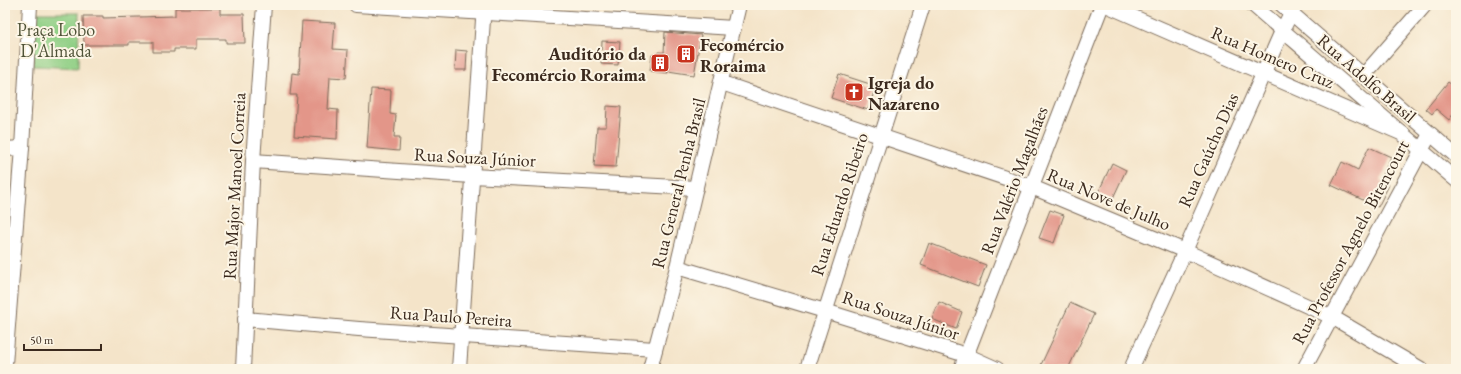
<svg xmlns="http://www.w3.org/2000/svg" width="1461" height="374" font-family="'EB Garamond',serif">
<rect width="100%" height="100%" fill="#fcf5e5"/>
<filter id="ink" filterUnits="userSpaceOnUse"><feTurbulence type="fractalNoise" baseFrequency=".025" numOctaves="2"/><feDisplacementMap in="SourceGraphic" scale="8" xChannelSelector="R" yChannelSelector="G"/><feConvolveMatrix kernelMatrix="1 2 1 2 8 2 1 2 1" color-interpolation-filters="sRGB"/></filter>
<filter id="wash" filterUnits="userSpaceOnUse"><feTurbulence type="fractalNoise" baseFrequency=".012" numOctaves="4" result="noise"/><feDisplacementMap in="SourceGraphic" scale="16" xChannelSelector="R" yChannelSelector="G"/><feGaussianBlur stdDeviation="0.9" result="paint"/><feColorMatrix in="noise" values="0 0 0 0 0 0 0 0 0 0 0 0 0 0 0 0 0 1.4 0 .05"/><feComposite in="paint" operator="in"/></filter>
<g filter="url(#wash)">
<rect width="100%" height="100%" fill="#f4e4c9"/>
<!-- green -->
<path fill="#90cf85" stroke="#667c52" d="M35,13H79L78,68L33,66Z"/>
<g id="blocks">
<!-- building -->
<g fill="#e39689">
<path d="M175,8H220V14H244L245,43H226V39H196V49H174V52H153V42H129V45H84L83,16H103V18L175,16Z"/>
<path d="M302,21L335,23L333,49L348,50L346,78L330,77L328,109L338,110L337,139L294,136L297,95H290L292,73L299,74Z"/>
<path d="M665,32L701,35L694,75L668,71V73L650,71L652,55H657L658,52L664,53Z"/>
<path d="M602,41L620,42L618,65L601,64Z"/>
<path d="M456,50L467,51L466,70H455Z"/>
<path d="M839,74L876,86L868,110L831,98Z"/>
<path d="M1448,82L1456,88V110L1449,120L1436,109L1432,114L1426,109Z"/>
<path d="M371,89L391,90L390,114L396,115L394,137H400L399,151L367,148Z"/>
<path d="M607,106L621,107L616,167L594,166L597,127H606Z"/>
<path d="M1369,147L1391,157L1380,181L1389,185L1378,207L1331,185L1342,162L1358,170Z"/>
<path d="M1112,163L1126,170L1112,200L1098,193Z"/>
<path d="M1050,210L1064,215L1054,243L1039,238Z"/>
<path d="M929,243L986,265L978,287L921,265Z"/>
<path d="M939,302L962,312L956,329L932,319Z"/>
<path d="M1070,303L1094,314L1068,369H1039Z"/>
</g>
</g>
</g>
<g filter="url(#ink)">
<use href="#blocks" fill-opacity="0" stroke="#7c6b5a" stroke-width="1"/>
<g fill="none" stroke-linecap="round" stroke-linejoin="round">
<!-- minor casing -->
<g stroke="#7c6b5a" stroke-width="16">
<g id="minor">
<path d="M356,5L734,28"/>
<path d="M1106,5L1403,134"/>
<path d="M1253,5L1456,180"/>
<path d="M1282,5L1456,156"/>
<path d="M1363,76L1425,5"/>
<path d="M722,83L1032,187L1185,251L1332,317L1421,369"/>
<path d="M5,149L22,148"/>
<path d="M253,161L472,176L696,188"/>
<path d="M677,267L825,311L966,355L997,369"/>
<path d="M245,319L359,329L655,349"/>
<path d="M5,364L22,148L30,5"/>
<path d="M243,369L253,161L264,5"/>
<path d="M459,369L484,5"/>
<path d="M650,369L677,267L739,5"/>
<path d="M807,369L923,5"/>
<path d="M961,369L1102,5"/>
<path d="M1131,369L1185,251L1282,31L1291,13"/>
<path d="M1304,369L1430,134"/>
</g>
</g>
<!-- minor -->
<use href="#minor" stroke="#fff" stroke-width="14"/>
</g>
</g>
<!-- icons -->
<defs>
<g id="building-square" transform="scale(1)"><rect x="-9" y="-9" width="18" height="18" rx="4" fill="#c8321e" stroke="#fcf5e5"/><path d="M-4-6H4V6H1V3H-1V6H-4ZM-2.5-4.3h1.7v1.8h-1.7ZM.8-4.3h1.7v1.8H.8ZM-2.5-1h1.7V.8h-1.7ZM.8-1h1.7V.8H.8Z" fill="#fff"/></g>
<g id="church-square" transform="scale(1)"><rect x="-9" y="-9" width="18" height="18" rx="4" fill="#c8321e" stroke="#fcf5e5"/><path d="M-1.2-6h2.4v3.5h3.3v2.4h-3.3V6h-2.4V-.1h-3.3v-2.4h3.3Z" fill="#fff"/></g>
</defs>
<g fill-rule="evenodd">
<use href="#building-square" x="686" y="54"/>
<use href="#building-square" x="660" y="63"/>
<use href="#church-square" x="854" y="92"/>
</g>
<g text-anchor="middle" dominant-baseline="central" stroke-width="4" stroke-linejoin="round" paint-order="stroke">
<!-- park labels -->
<g font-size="18" fill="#505338" stroke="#fcf5e5">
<text x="56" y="29">Praça Lobo<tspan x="56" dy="21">D'Almada</tspan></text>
</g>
<!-- poi labels -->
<g font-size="18" font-weight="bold" fill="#3b2a1e" stroke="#fcf5e5" text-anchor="start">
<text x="700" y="44">Fecomércio<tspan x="700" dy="21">Roraima</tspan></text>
<text x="646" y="53" text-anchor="end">Auditório da<tspan x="646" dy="21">Fecomércio Roraima</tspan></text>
<text x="868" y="82">Igreja do<tspan x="868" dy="21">Nazareno</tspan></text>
</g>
<!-- street labels -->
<g font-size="18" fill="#3b2a1e" stroke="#fcf5e5">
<text transform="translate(1273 57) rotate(23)">Rua Homero Cruz</text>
<text transform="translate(1367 78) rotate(41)">Rua Adolfo Brasil</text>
<text transform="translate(1208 150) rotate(-66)">Rua Gaúcho Dias</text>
<text transform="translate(475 157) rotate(3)">Rua Souza Júnior</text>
<text transform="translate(1014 180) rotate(-69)">Rua Valério Magalhães</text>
<text transform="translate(678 183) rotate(-76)">Rua General Penha Brasil</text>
<text transform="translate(234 186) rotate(-87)">Rua Major Manoel Correia</text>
<text transform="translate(1109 199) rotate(23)">Rua Nove de Julho</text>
<text transform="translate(839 204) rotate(-72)">Rua Eduardo Ribeiro</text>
<text transform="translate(1350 242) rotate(-62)">Rua Professor Agnelo Bitencourt</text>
<text transform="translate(901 315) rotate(18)">Rua Souza Júnior</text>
<text transform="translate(451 316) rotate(4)">Rua Paulo Pereira</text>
</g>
</g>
<!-- margin -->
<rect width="1461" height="374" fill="none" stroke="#fcf5e5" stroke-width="20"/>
<!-- scale -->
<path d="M24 344v6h77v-6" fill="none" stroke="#3b2a1e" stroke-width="2"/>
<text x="30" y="344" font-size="12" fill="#3b2a1e" stroke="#fcf5e5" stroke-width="3" paint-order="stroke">50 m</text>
</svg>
